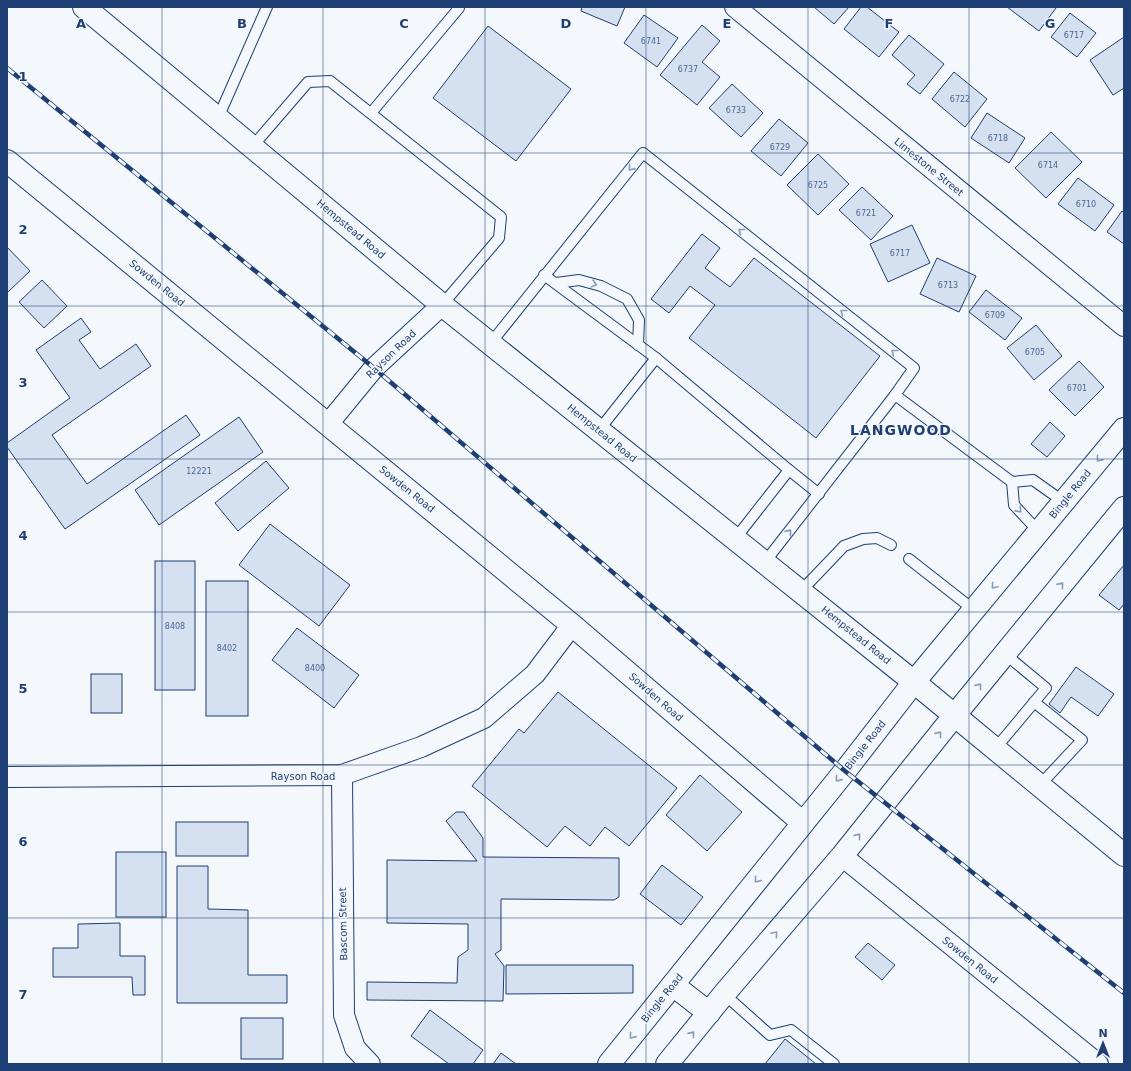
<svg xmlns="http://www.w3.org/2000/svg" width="1131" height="1071" font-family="'DejaVu Sans',sans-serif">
<rect width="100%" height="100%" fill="#f4f7fb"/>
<!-- building -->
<g fill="#d5e0f0" stroke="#1d3f73">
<path d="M582,7H625L617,26L581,11Z"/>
<path d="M814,7H849L834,24Z"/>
<path d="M861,7H867L899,32L879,57L844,29Z"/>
<path d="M1007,7H1056V8L1039,31Z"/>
<path d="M1070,13L1096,33L1077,57L1051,37Z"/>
<path d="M644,15L678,38L657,67L624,43Z"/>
<path d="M702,25L720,41L702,62L720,77L697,105L660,75Z"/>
<path d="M488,26L571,89L516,161L433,98Z"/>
<path d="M909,35L944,64L920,94L907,84L915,75L892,55Z"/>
<path d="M1124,37V88L1113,95L1090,60Z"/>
<path d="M954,72L987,99L965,127L932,99Z"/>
<path d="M732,84L763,113L741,137L709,108Z"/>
<path d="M987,113L1025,138L1009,163L971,138Z"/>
<path d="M779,119L808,143L781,176L751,151Z"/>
<path d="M1051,132L1082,162L1046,198L1015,168Z"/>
<path d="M818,154L849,184L818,215L787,185Z"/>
<path d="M1078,178L1114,205L1095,231L1058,204Z"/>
<path d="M862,187L893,216L871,240L839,210Z"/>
<path d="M1122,211L1124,213V244L1107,232Z"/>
<path d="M912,225L930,263L888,282L870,244Z"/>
<path d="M702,234L720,248L705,268L730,287L754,258L880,356L816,438L689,338L715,305L690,286L669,313L651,299Z"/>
<path d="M7,247L30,271L7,293Z"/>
<path d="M937,258L976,276L959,312L920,294Z"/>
<path d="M42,280L67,306L44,328L19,302Z"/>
<path d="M986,290L1022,318L1005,340L969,312Z"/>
<path d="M81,318L91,332L79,340L100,369L136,344L151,366L52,435L87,484L186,415L200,435L65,529L7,447V443L70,398L36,350Z"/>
<path d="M1036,325L1062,356L1034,380L1007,348Z"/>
<path d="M1079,361L1104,387L1075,416L1049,390Z"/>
<path d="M239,417L263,452L159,525L135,490Z"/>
<path d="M1050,422L1065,436L1047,457L1031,444Z"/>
<path d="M266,461L289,488L238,531L215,503Z"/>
<path d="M270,524L350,585L319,626L239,565Z"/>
<rect x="155" y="561" width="40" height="129"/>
<path d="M1124,565V604L1119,610L1099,595Z"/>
<rect x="206" y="581" width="42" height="135"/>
<path d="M297,628L359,675L334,708L272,660Z"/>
<path d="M1076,667L1114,694L1098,716L1071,697L1060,713L1049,704Z"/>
<rect x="91" y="674" width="31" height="39"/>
<path d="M558,692L677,788L629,846L605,827L590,846L565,826L547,847L472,786L519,729L524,733Z"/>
<path d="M700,775L742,812L707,851L666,815Z"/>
<path d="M456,812H464L483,838V857L619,858V897L614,900L501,899V950L495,954L504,966L503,1001L367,1000V982L457,983L458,957L468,950V924L387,923V860L477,861L446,821Z"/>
<rect x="176" y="822" width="72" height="34"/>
<rect x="116" y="852" width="50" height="65"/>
<path d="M662,865L703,897L681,925L640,894Z"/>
<path d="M177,866H208V909L248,910V975H287V1003H177Z"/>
<path d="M120,923V956H145V995H133L132,977H53V948H78V924Z"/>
<path d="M868,943L895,965L882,980L855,957Z"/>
<path d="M506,965H633V993L506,994Z"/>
<path d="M430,1010L483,1050L473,1064H449L411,1036Z"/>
<rect x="241" y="1018" width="42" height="41"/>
<path d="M785,1039L816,1064H765Z"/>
<path d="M501,1053L516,1064H493Z"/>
</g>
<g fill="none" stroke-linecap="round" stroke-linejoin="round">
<!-- service casing -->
<g stroke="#1d3f73" stroke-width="12">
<g id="service">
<path d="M371,113L459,8"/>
<path d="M218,118L267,7"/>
<path d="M252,147L308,82L330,81L501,217L499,238L442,305"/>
<path d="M544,275L656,358L789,470L819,494"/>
<path d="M556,283L579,280L601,286L627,299L639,320L638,345"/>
<path d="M490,344L643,153L914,368L895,395L1012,482L1033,480L1064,502"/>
<path d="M599,430L656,358"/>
<path d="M1012,482L1014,505L1039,532"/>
<path d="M735,539L789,470"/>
<path d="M909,559L974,610"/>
<path d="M765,562L895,395"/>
<path d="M801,591L844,546L863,539L877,538L891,545"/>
<path d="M1034,702L1082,740L1039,786"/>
<path d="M995,749L1046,688L1005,654"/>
<path d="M724,994L770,1035L791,1030L834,1064"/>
</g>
</g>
<!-- minor casing -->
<g stroke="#1d3f73" stroke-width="22">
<g id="minor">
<path d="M735,7L1124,326"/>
<path d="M328,424L374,368L442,305"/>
<path d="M342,775L344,1015L355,1048L370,1064"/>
<path d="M7,777L342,775L421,747L484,718L535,674L572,625"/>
<path d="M842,856L1098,1064"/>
</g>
</g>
<!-- tertiary casing -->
<g stroke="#1d3f73" stroke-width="24">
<path id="tertiary" d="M7,161L572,625L803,823"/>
</g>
<!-- secondary casing -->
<g stroke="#1d3f73" stroke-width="24">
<path id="secondary" d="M84,7L442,305L914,682L1124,855"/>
</g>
<!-- primary casing -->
<g stroke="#1d3f73" stroke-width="24">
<g id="primary">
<path d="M673,985L709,1013"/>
<path d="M609,1064L845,771L914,682L1124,429"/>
<path d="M667,1064L724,994L842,856L954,716L1124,508"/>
</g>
</g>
<!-- service -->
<use href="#service" stroke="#f4f7fb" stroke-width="10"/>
<!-- minor -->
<use href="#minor" stroke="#f4f7fb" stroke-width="20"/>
<!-- tertiary -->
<use href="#tertiary" stroke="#f4f7fb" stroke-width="22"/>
<!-- secondary -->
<use href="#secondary" stroke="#f4f7fb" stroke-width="22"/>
<!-- primary -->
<use href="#primary" stroke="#f4f7fb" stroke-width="22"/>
<!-- rail casing -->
<g stroke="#1d3f73" stroke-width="4.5">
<path id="rail" d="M7,68L374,368L845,771L1124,993"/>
</g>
<!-- rail -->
<use href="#rail" stroke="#f4f7fb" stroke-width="3" stroke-dasharray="9" stroke-linecap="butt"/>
</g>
<!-- one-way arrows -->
<defs><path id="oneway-chevron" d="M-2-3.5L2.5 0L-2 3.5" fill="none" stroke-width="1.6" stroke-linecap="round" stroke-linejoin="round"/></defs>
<g stroke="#889bb7">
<use href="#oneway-chevron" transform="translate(631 168) rotate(129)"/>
<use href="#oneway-chevron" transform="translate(741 231) rotate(-142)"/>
<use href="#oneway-chevron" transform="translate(594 284) rotate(15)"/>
<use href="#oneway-chevron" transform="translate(843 312) rotate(-142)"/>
<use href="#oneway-chevron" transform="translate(894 352) rotate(-142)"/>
<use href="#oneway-chevron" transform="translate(1099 459) rotate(129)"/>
<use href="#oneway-chevron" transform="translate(1019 510) rotate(48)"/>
<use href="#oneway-chevron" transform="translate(789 532) rotate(-51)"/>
<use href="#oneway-chevron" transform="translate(1061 585) rotate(-51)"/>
<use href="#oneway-chevron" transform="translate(994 586) rotate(130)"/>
<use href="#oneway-chevron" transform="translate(979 686) rotate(-51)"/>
<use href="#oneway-chevron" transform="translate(939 734) rotate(-51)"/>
<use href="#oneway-chevron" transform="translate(838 779) rotate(129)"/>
<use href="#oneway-chevron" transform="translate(858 836) rotate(-52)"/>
<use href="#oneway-chevron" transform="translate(757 880) rotate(129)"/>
<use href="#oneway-chevron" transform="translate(775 934) rotate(-50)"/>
<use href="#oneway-chevron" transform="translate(692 1034) rotate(-51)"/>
<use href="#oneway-chevron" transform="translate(632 1036) rotate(129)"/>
</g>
<!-- grid -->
<path fill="none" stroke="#1d3f73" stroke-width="1" stroke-opacity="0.55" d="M162,7V1064M323,7V1064M485,7V1064M646,7V1064M808,7V1064M969,7V1064M7,153H1124M7,306H1124M7,459H1124M7,612H1124M7,765H1124M7,918H1124"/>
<g text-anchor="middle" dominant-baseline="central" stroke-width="3" stroke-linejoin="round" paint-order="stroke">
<!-- number labels -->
<g font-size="8" fill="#4b6792">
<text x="1074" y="35">6717</text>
<text x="651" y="41">6741</text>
<text x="688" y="69">6737</text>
<text x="960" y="99">6722</text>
<text x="736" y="110">6733</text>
<text x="998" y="138">6718</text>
<text x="780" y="147">6729</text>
<text x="1048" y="165">6714</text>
<text x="818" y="185">6725</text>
<text x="1086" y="204">6710</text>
<text x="866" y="213">6721</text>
<text x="900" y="253">6717</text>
<text x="948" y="285">6713</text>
<text x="995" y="315">6709</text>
<text x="1035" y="352">6705</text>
<text x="1077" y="388">6701</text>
<text x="199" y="471">12221</text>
<text x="175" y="626">8408</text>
<text x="227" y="648">8402</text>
<text x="315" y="668">8400</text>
</g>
<!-- street labels -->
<g font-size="10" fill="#1d3f73" stroke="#f4f7fb">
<text transform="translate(929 167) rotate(39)">Limestone Street</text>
<text transform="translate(351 229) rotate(40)">Hempstead Road</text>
<text transform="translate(157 283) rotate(39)">Sowden Road</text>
<text transform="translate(391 354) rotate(-44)">Rayson Road</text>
<text transform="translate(602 433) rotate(39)">Hempstead Road</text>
<text transform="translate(407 489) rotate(39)">Sowden Road</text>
<text transform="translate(1070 494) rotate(-51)">Bingle Road</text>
<text transform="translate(856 635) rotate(39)">Hempstead Road</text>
<text transform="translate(656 697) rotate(41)">Sowden Road</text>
<text transform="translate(865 745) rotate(-52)">Bingle Road</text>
<text x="303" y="776">Rayson Road</text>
<text transform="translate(343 924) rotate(-91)">Bascom Street</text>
<text transform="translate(970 960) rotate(39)">Sowden Road</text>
<text transform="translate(662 998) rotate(-51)">Bingle Road</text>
</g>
<!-- district labels -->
<g font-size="14" font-weight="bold" letter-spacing="1" fill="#1d3f73" stroke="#f4f7fb">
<text x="901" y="430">LANGWOOD</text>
</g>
</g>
<g font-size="13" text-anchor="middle" font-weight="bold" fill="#1d3f73" stroke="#f4f7fb" stroke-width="3" stroke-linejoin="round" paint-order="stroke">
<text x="81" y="28">A</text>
<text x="242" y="28">B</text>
<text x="404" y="28">C</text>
<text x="566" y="28">D</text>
<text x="727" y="28">E</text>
<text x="889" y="28">F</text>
<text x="1050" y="28">G</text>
<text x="23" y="81">1</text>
<text x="23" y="234">2</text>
<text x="23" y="387">3</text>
<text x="23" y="540">4</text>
<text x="23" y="693">5</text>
<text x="23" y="846">6</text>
<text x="23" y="999">7</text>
</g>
<!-- border -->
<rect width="1131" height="1071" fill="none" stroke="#1d3f73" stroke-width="16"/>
<!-- north arrow -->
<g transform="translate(1103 1043)" stroke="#f4f7fb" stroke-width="3" paint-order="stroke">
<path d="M0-3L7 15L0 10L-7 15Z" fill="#1d3f73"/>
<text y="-6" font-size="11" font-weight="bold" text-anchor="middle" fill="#1d3f73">N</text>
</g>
</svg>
